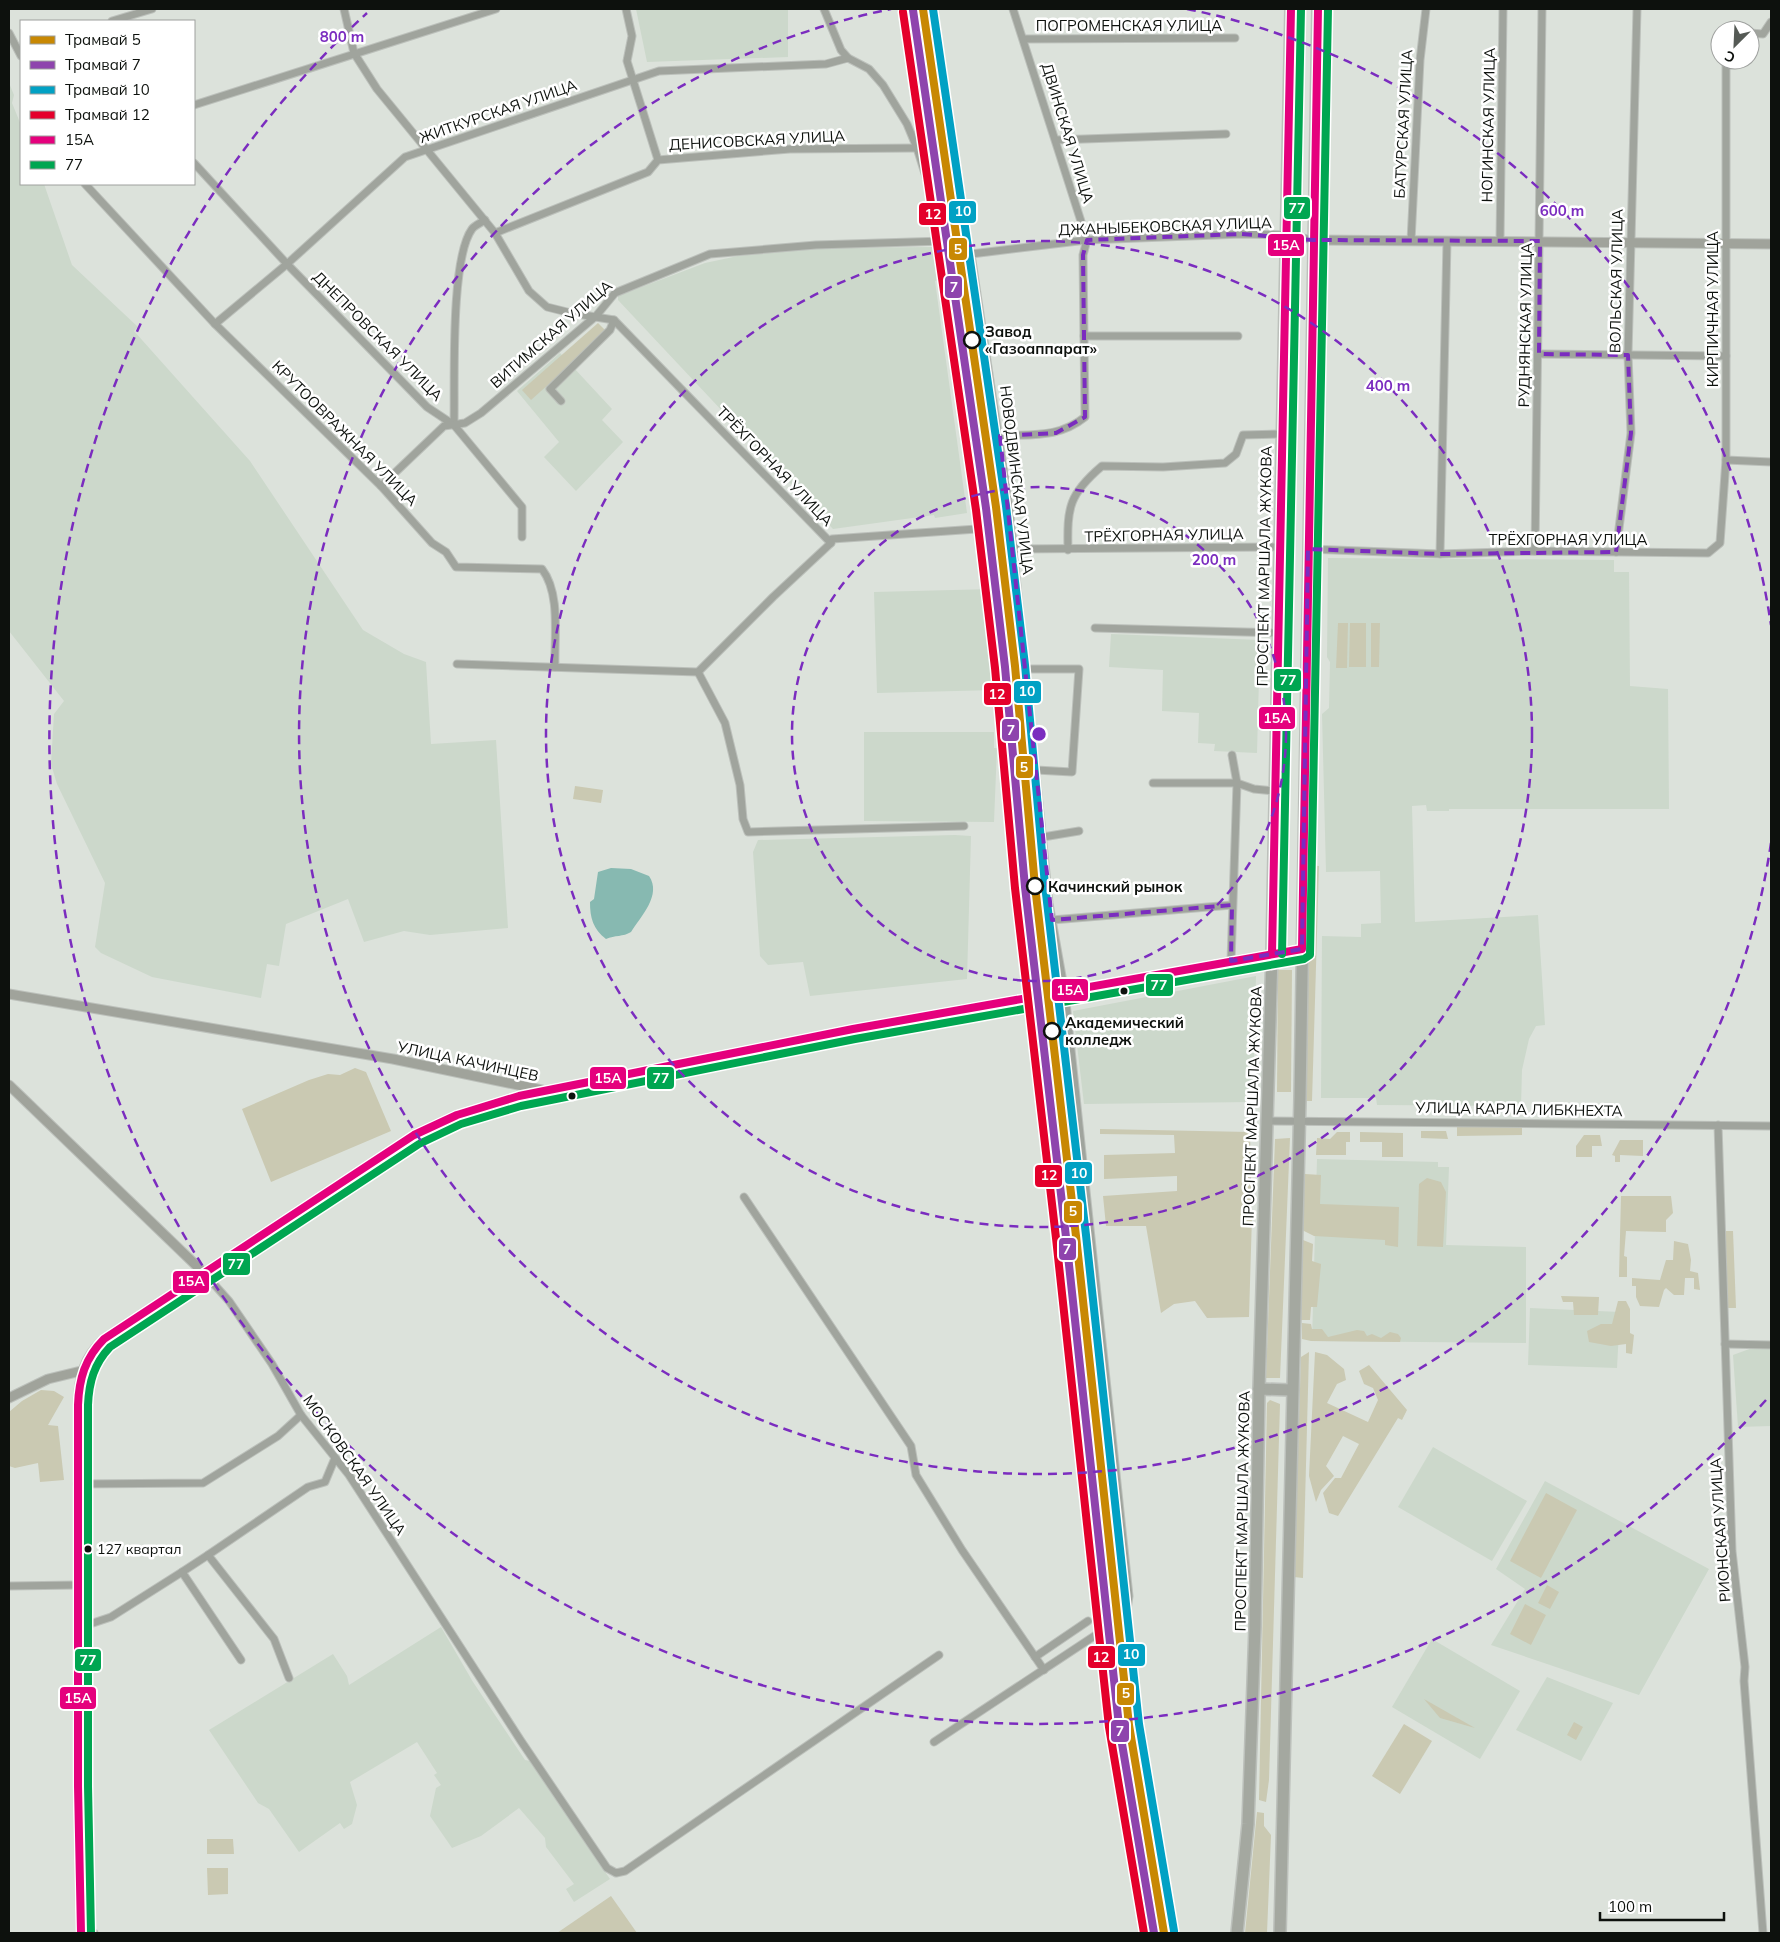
<svg xmlns="http://www.w3.org/2000/svg" width="1780" height="1942" font-family="Mulish,sans-serif">
<rect width="100%" height="100%" fill="#dce2db"/>
<!-- built -->
<g fill="#ccd8cb">
<path d="M636,9H788V57L647,62Z"/>
<path d="M9,83L14,95L12,103L21,125V184H44L72,265L138,327L134,331L250,461L363,630L404,654L426,662L431,744L496,740L508,928L430,935L404,931L364,942L348,899L286,924L279,966L267,964L261,998L152,977L101,953L95,947L105,883L57,784L51,764L54,714L64,701L9,631Z"/>
<path d="M935,247L939,280L935,281L967,513L935,518L934,515L833,529L618,300V296L705,263L738,256L813,248Z"/>
<path d="M560,353L612,409L602,420L623,442L576,491L544,457L559,442L517,391Z"/>
<path d="M1328,558L1614,560V572H1629L1630,686L1668,689L1669,809H1449V811H1427L1426,805L1412,806L1415,922L1538,915L1545,1025L1536,1026L1529,1039L1522,1070L1521,1106L1377,1105L1376,1098H1321L1322,936L1361,937V924L1381,923L1380,871L1326,872L1322,714L1329,708L1330,662L1327,657Z"/>
<path d="M993,589L996,690L877,693L874,592Z"/>
<path d="M1111,634L1260,640L1257,753L1214,751L1215,744L1198,743L1199,713L1162,711L1163,670L1109,667Z"/>
<path d="M864,732H994V748H997L994,822L864,821Z"/>
<path d="M955,835L971,836L967,979L810,996L803,962L768,965L760,956L753,852L758,840Z"/>
<path d="M1256,976L1253,1102L1084,1104L1073,1011Z"/>
<path d="M1317,1159L1438,1162V1167H1449L1446,1245L1526,1247V1343L1312,1341Z"/>
<path d="M1530,1308L1620,1312L1617,1368L1528,1365Z"/>
<path d="M1752,1348H1771V1426L1738,1427L1733,1355Z"/>
<path d="M1433,1447L1527,1501L1492,1561L1398,1507Z"/>
<path d="M1545,1481L1709,1569L1639,1695L1491,1645L1525,1589L1496,1569Z"/>
<path d="M441,1627L473,1682L525,1760L530,1761L610,1879L574,1902L566,1889L574,1884L546,1847L545,1838L519,1808L481,1836L452,1848L430,1816L436,1788L441,1785L434,1775L437,1773L417,1742L350,1782L357,1805L352,1824L344,1829L340,1823L299,1852L269,1809L258,1803L209,1730L333,1654L347,1676L349,1685Z"/>
<path d="M1432,1639L1520,1691L1480,1759L1392,1707Z"/>
<path d="M1547,1677L1613,1703L1581,1761L1516,1730Z"/>
</g>
<!-- green -->
<g fill="#cac9b2">
<path d="M598,323L607,332L531,400L522,390Z"/>
<path d="M1338,623H1348L1347,668H1336Z"/>
<path d="M1350,623H1366V667H1349Z"/>
<path d="M1371,623H1380L1379,667H1371Z"/>
<path d="M575,786L603,790L601,803L573,799Z"/>
<path d="M1309,865L1319,866L1312,1101H1305Z"/>
<path d="M1278,970H1292L1291,1092H1277Z"/>
<path d="M355,1068L366,1072L391,1131L271,1182L242,1109L309,1080L328,1074L340,1075Z"/>
<path d="M1457,1127H1522V1135L1457,1136Z"/>
<path d="M1100,1129L1250,1132L1252,1216L1249,1317L1207,1318L1195,1301L1174,1304L1161,1313L1146,1226H1106L1103,1196L1177,1191V1176L1104,1179V1155L1175,1153L1174,1135L1100,1134Z"/>
<path d="M1421,1131H1446L1448,1139L1421,1138Z"/>
<path d="M1337,1132H1350V1142H1346V1155H1316L1317,1138L1330,1139Z"/>
<path d="M1360,1132L1403,1133V1157H1382V1142H1360Z"/>
<path d="M1584,1135H1600L1602,1146H1592V1157H1576V1146Z"/>
<path d="M1290,1138L1280,1378H1266L1275,1139Z"/>
<path d="M1620,1140H1643V1156L1620,1155V1162H1615V1156L1612,1155Z"/>
<path d="M1305,1174L1321,1175L1320,1204L1399,1207L1398,1247L1385,1245V1240L1314,1236L1302,1230Z"/>
<path d="M1427,1178L1441,1182L1446,1192L1443,1247L1417,1246L1419,1184Z"/>
<path d="M1621,1196H1671L1673,1213L1666,1220V1232L1626,1231L1624,1256L1627,1257V1277H1619Z"/>
<path d="M1722,1231H1733L1736,1308H1726Z"/>
<path d="M1303,1240L1313,1244L1312,1261L1321,1264L1317,1307H1311L1310,1320H1301Z"/>
<path d="M1674,1241L1688,1244L1691,1260L1690,1271L1698,1273L1700,1290L1694,1289V1278H1685L1684,1295H1674L1666,1288L1664,1290L1659,1307L1640,1306L1636,1297V1286H1632V1278L1660,1280L1666,1260H1673Z"/>
<path d="M1561,1296L1599,1297L1598,1315H1574L1573,1302H1563Z"/>
<path d="M1618,1301H1626L1630,1309V1333L1634,1335L1632,1354L1626,1353V1344L1611,1346L1589,1342L1587,1331L1601,1324H1612Z"/>
<path d="M1302,1323L1311,1324L1312,1329H1322L1328,1337L1357,1330L1364,1331L1367,1336L1372,1334L1381,1338L1390,1332L1398,1334L1401,1338L1400,1342L1311,1341L1302,1339Z"/>
<path d="M1309,1352L1303,1578L1294,1577L1301,1357Z"/>
<path d="M1315,1352L1327,1355L1344,1369L1346,1380L1337,1384L1327,1403L1368,1422L1378,1400L1373,1388L1364,1384L1359,1371L1369,1365L1407,1410L1402,1420L1398,1418L1338,1516L1329,1513L1323,1493L1335,1478H1341L1359,1444L1343,1436L1326,1466L1334,1476L1321,1490L1316,1502L1309,1476Z"/>
<path d="M41,1390L54,1391L64,1397L48,1425L58,1426L64,1480L40,1482L38,1463L15,1468L9,1466V1412L22,1401Z"/>
<path d="M1270,1400L1280,1404L1269,1780L1266,1802L1259,1800L1267,1403Z"/>
<path d="M1546,1493L1577,1510L1541,1578L1510,1561Z"/>
<path d="M1547,1585L1559,1592L1550,1609L1538,1603Z"/>
<path d="M1525,1604L1546,1615L1531,1645L1510,1634Z"/>
<path d="M1424,1699L1475,1728L1440,1718Z"/>
<path d="M1574,1722L1583,1727L1576,1740L1567,1735Z"/>
<path d="M1404,1724L1432,1741L1400,1794L1372,1776Z"/>
<path d="M1257,1812L1264,1813V1826L1271,1835L1267,1933H1245Z"/>
<path d="M207,1839H233L234,1854H207Z"/>
<path d="M207,1868H228V1894L208,1895Z"/>
<path d="M611,1896L637,1933H557Z"/>
</g>
<!-- water -->
<path fill="#87b9b1" d="M611,868L631,869L649,876C662,895 641,916 631,932C623,937 615,935 606,939C593,929 590,918 590,902L594,899L598,872Z"/>
<g fill="none" stroke-linecap="round" stroke-linejoin="round">
<!-- minor casing -->
<g stroke="#bcc0bb" stroke-width="9">
<g id="minor">
<path d="M344,9L354,53L377,89L495,233L529,291L547,307L571,313L614,320L831,543L832,539L977,529L987,521L990,510L1001,506L1012,507"/>
<path d="M626,9L632,36L627,61L658,160"/>
<path d="M824,9L841,50L848,58L869,69L883,85L907,124L917,148L950,254H971L1087,240L1242,234L1287,235L1313,240"/>
<path d="M112,21L152,9"/>
<path d="M9,33L21,56"/>
<path d="M1750,33L1763,34L1771,22"/>
<path d="M1024,39L1235,38"/>
<path d="M194,105L496,9"/>
<path d="M1056,140L1226,134"/>
<path d="M194,163L287,264L427,407L454,425L522,507V537"/>
<path d="M85,184L215,324L381,486L432,543L446,552L456,567L542,569C561,594 554,637 555,667"/>
<path d="M495,233L648,172L658,160L790,149L917,148"/>
<path d="M1411,241L1420,60L1426,9"/>
<path d="M1500,241L1503,9"/>
<path d="M215,324L287,264L405,157L659,71L826,64L848,58"/>
<path d="M1084,336H1238"/>
<path d="M1539,354L1726,356"/>
<path d="M561,401L550,389L610,330L614,320"/>
<path d="M454,425C455,384 450,259 472,229C475,225 481,223 485,220"/>
<path d="M1000,436C1033,434 1059,438 1085,417L1083,255L1087,240L1013,9"/>
<path d="M1726,460L1771,462"/>
<path d="M381,486L444,426L465,423L481,413L596,316L615,293L710,254L816,245L944,241"/>
<path d="M1016,540L1017,549L1280,547"/>
<path d="M1308,549L1440,554L1535,551L1708,553L1720,543L1726,460V60"/>
<path d="M1068,550C1067,507 1069,494 1102,466L1163,467L1225,463L1236,454L1243,435L1282,434"/>
<path d="M1535,551L1542,9"/>
<path d="M1616,552L1631,433L1628,355L1637,9"/>
<path d="M1440,554L1447,241"/>
<path d="M1095,628L1278,633"/>
<path d="M457,664L698,672L773,597L831,543"/>
<path d="M1026,669H1079L1072,772L1036,770"/>
<path d="M698,672L725,723L740,785L743,819L748,832L964,826"/>
<path d="M1153,783H1237L1254,789L1275,791"/>
<path d="M1043,837L1079,831"/>
<path d="M1052,920L1232,905"/>
<path d="M1231,961L1237,783L1232,755"/>
<path d="M1266,1121L1771,1126"/>
<path d="M1718,1125L1732,1551L1745,1667L1744,1681L1763,1933"/>
<path d="M744,1197L911,1446L916,1475L962,1550L1044,1670"/>
<path d="M204,1273L229,1301L272,1364L301,1415L349,1475L521,1741L607,1868L616,1873L625,1871L939,1655"/>
<path d="M1725,1344L1771,1345"/>
<path d="M77,1484L203,1483L278,1436L301,1415"/>
<path d="M182,1572L208,1555"/>
<path d="M9,1586L78,1585"/>
<path d="M78,1628L111,1617L182,1572L241,1660"/>
<path d="M1035,1657L1088,1621"/>
<path d="M289,1678L274,1639L208,1555L308,1487L325,1482L335,1458"/>
<path d="M934,1742L1117,1621L1127,1610L1129,1596L1065,993L1049,903L1009,507L971,254"/>
<path d="M80,1921L94,1933"/>
</g>
</g>
<!-- secondary casing -->
<g stroke="#bcc0bb" stroke-width="11">
<g id="secondary">
<path d="M1313,240L1771,244"/>
<path d="M9,994L393,1059L542,1090"/>
<path d="M9,1085L204,1273"/>
<path d="M9,1398L48,1379L81,1371"/>
<path d="M81,1933L78,1786V1405C79,1378 83,1358 104,1339L414,1135L457,1115L519,1096L853,1029L1302,949"/>
</g>
</g>
<!-- trunk casing -->
<g stroke="#bcc0bb" stroke-width="14">
<g id="trunk">
<path d="M1259,1389L1291,1390"/>
<path d="M1237,1933L1248,1824L1255,1627L1259,1389L1272,954L1291,9"/>
<path d="M1280,1933L1300,1098L1318,9"/>
</g>
</g>
<!-- minor -->
<use href="#minor" stroke="#a0a49d" stroke-width="7"/>
<!-- secondary -->
<use href="#secondary" stroke="#a0a39b" stroke-width="9"/>
<!-- trunk -->
<use href="#trunk" stroke="#a4a8a0" stroke-width="11"/>
<!-- tram -->
<path stroke="#a0a29d" stroke-width="1" d="M1151,1933L1159,1919L1160,1908"/>
<!-- bus-1 casing -->
<g stroke="#fff" stroke-width="11">
<g id="bus-1">
<path d="M1272,954L1291,9"/>
<path d="M81,1933L78,1786V1405C79,1379 85,1358 104,1339L414,1135L457,1115L519,1096L853,1029L1302,949L1318,9"/>
</g>
</g>
<!-- bus-2 casing -->
<g stroke="#fff" stroke-width="11">
<g id="bus-2">
<path d="M1282,954L1301,9"/>
<path d="M91,1933L88,1786V1405C89,1382 94,1364 110,1347L419,1144L461,1124L521,1106L855,1039L1304,959L1310,955L1328,9"/>
</g>
</g>
<!-- bus-1 -->
<use href="#bus-1" stroke="#e5007d" stroke-width="8"/>
<!-- bus-2 -->
<use href="#bus-2" stroke="#00a651" stroke-width="8"/>
<!-- tram-1 casing -->
<g stroke="#fff" stroke-width="11">
<path id="tram-1" d="M923,9L996,507L1015,666L1035,886L1076,1236L1129,1725L1164,1933"/>
</g>
<!-- tram-2 casing -->
<g stroke="#fff" stroke-width="11">
<path id="tram-2" d="M913,10L986,508L1005,667L1025,887L1066,1237L1119,1726L1154,1933"/>
</g>
<!-- tram-3 casing -->
<g stroke="#fff" stroke-width="11">
<path id="tram-3" d="M933,9L1006,506L1025,665L1045,885L1086,1235L1139,1724L1174,1931"/>
</g>
<!-- tram-4 casing -->
<g stroke="#fff" stroke-width="11">
<path id="tram-4" d="M903,12L976,510L995,668L1015,888L1056,1238L1109,1727L1144,1933"/>
</g>
<!-- tram-1 -->
<use href="#tram-1" stroke="#c88803" stroke-width="8"/>
<!-- tram-2 -->
<use href="#tram-2" stroke="#8e44ad" stroke-width="8"/>
<!-- tram-3 -->
<use href="#tram-3" stroke="#01a1c4" stroke-width="8"/>
<!-- tram-4 -->
<use href="#tram-4" stroke="#e4002b" stroke-width="8"/>
</g>
<!-- marked area -->
<path fill="none" stroke="#7b2cbf" stroke-width="4" stroke-dasharray="10 6" stroke-linejoin="round" d="M1242,234L1313,240L1540,241L1539,354L1628,355L1631,433L1616,552L1440,554L1308,549L1302,949L1231,961L1232,905L1052,920L1000,436L1056,433L1085,417L1083,255L1087,240Z"/>
<!-- distance rings -->
<g fill="none" stroke="#7b2cbf" stroke-width="2.5" stroke-dasharray="9 6">
<circle cx="1039" cy="734" r="247"/>
<circle cx="1039" cy="734" r="493"/>
<path d="M1771 843A740 740 0 1 1 891 9M1187 9A740 740 0 0 1 1771 625"/>
<path d="M1766 1400A986 986 0 1 1 367 13"/>
</g>
<!-- markers -->
<g fill="#fff" stroke="#0d110d" stroke-width="2.5">
<circle cx="972" cy="340" r="8"/>
<circle cx="1035" cy="886" r="8"/>
<circle cx="1052" cy="1031" r="8"/>
</g>
<g fill="#0d110d" stroke="#fff" stroke-width="2">
<circle cx="1124" cy="991" r="4.5"/>
<circle cx="572" cy="1096" r="4.5"/>
<circle cx="88" cy="1549" r="4.5"/>
</g>
<g text-anchor="middle" dominant-baseline="central" stroke-width="5" stroke-linejoin="round" paint-order="stroke">
<!-- bus labels -->
<g font-size="14" fill="#0d110d" stroke="#fff" text-anchor="start">
<text x="97" y="1549">127 квартал</text>
</g>
<!-- street labels -->
<g font-size="15" fill="#0d110d" stroke="#fff">
<text x="1129" y="25">ПОГРОМЕНСКАЯ УЛИЦА</text>
<text transform="translate(498 111) rotate(-19)">ЖИТКУРСКАЯ УЛИЦА</text>
<text transform="translate(1403 124) rotate(-87)">БАТУРСКАЯ УЛИЦА</text>
<text transform="translate(1488 125) rotate(-89)">НОГИНСКАЯ УЛИЦА</text>
<text transform="translate(1068 133) rotate(73)">ДВИНСКАЯ УЛИЦА</text>
<text transform="translate(757 140) rotate(-3)">ДЕНИСОВСКАЯ УЛИЦА</text>
<text transform="translate(1165 226) rotate(-2)">ДЖАНЫБЕКОВСКАЯ УЛИЦА</text>
<text transform="translate(1616 281) rotate(-89)">ВОЛЬСКАЯ УЛИЦА</text>
<text transform="translate(1712 309) rotate(-90)">КИРПИЧНАЯ УЛИЦА</text>
<text transform="translate(1525 325) rotate(-89)">РУДНЯНСКАЯ УЛИЦА</text>
<text transform="translate(551 334) rotate(-41)">ВИТИМСКАЯ УЛИЦА</text>
<text transform="translate(378 336) rotate(45)">ДНЕПРОВСКАЯ УЛИЦА</text>
<text transform="translate(345 433) rotate(45)">КРУТООВРАЖНАЯ УЛИЦА</text>
<text transform="translate(775 466) rotate(46)">ТРЁХГОРНАЯ УЛИЦА</text>
<text transform="translate(1017 480) rotate(83)">НОВОДВИНСКАЯ УЛИЦА</text>
<text transform="translate(1164 535) rotate(-1)">ТРЁХГОРНАЯ УЛИЦА</text>
<text x="1568" y="539">ТРЁХГОРНАЯ УЛИЦА</text>
<text transform="translate(1264 566) rotate(-89)">ПРОСПЕКТ МАРШАЛА ЖУКОВА</text>
<text transform="translate(468 1061) rotate(12)">УЛИЦА КАЧИНЦЕВ</text>
<text transform="translate(1252 1106) rotate(-88)">ПРОСПЕКТ МАРШАЛА ЖУКОВА</text>
<text transform="translate(1519 1109) rotate(1)">УЛИЦА КАРЛА ЛИБКНЕХТА</text>
<text transform="translate(355 1465) rotate(55)">МОСКОВСКАЯ УЛИЦА</text>
<text transform="translate(1242 1511) rotate(-89)">ПРОСПЕКТ МАРШАЛА ЖУКОВА</text>
<text transform="translate(1720 1530) rotate(-94)">РИОНСКАЯ УЛИЦА</text>
</g>
<!-- stop labels -->
<g font-size="15" font-weight="bold" fill="#0d110d" stroke="#fff" text-anchor="start">
<text x="985" y="331">Завод<tspan x="985" dy="17">«Газоаппарат»</tspan></text>
<text x="1048" y="886">Качинский рынок</text>
<text x="1065" y="1022">Академический<tspan x="1065" dy="17">колледж</tspan></text>
</g>
</g>
<circle cx="1039" cy="734" r="8" fill="#7b2cbf" stroke="#fff" stroke-width="2.5"/>
<g font-size="15" text-anchor="middle" font-weight="bold" fill="#7b2cbf" stroke="#fff" stroke-width="5" stroke-linejoin="round" paint-order="stroke">
<text x="342" y="42">800 m</text>
<text x="1562" y="216">600 m</text>
<text x="1388" y="391">400 m</text>
<text x="1214" y="565">200 m</text>
</g>
<g stroke="#fff" stroke-width="2">
<rect x="1283" y="196" width="28" height="24" rx="5" fill="#00a651"/>
<rect x="948" y="200" width="29" height="24" rx="5" fill="#01a1c4"/>
<rect x="918" y="202" width="29" height="24" rx="5" fill="#e4002b"/>
<rect x="1267" y="233" width="38" height="24" rx="5" fill="#e5007d"/>
<rect x="948" y="237" width="20" height="24" rx="5" fill="#c88803"/>
<rect x="944" y="275" width="19" height="24" rx="5" fill="#8e44ad"/>
<rect x="1273" y="668" width="29" height="24" rx="5" fill="#00a651"/>
<rect x="1013" y="680" width="29" height="24" rx="5" fill="#01a1c4"/>
<rect x="983" y="682" width="29" height="24" rx="5" fill="#e4002b"/>
<rect x="1258" y="706" width="38" height="24" rx="5" fill="#e5007d"/>
<rect x="1001" y="718" width="19" height="24" rx="5" fill="#8e44ad"/>
<rect x="1015" y="755" width="19" height="24" rx="5" fill="#c88803"/>
<rect x="1145" y="973" width="29" height="24" rx="5" fill="#00a651"/>
<rect x="1051" y="978" width="38" height="24" rx="5" fill="#e5007d"/>
<rect x="646" y="1066" width="29" height="24" rx="5" fill="#00a651"/>
<rect x="589" y="1066" width="38" height="24" rx="5" fill="#e5007d"/>
<rect x="1064" y="1161" width="29" height="24" rx="5" fill="#01a1c4"/>
<rect x="1034" y="1164" width="29" height="24" rx="5" fill="#e4002b"/>
<rect x="1063" y="1200" width="20" height="24" rx="5" fill="#c88803"/>
<rect x="1058" y="1237" width="19" height="24" rx="5" fill="#8e44ad"/>
<rect x="222" y="1252" width="29" height="24" rx="5" fill="#00a651"/>
<rect x="172" y="1270" width="38" height="24" rx="5" fill="#e5007d"/>
<rect x="1117" y="1643" width="29" height="24" rx="5" fill="#01a1c4"/>
<rect x="1087" y="1645" width="29" height="24" rx="5" fill="#e4002b"/>
<rect x="74" y="1648" width="28" height="24" rx="5" fill="#00a651"/>
<rect x="1116" y="1682" width="19" height="24" rx="5" fill="#c88803"/>
<rect x="59" y="1686" width="38" height="24" rx="5" fill="#e5007d"/>
<rect x="1110" y="1719" width="20" height="24" rx="5" fill="#8e44ad"/>
</g>
<g font-size="14" text-anchor="middle" font-weight="bold" fill="#fff">
<text x="1297" y="213">77</text>
<text x="963" y="216">10</text>
<text x="933" y="219">12</text>
<text x="1286" y="250">15А</text>
<text x="958" y="254">5</text>
<text x="954" y="292">7</text>
<text x="1288" y="685">77</text>
<text x="1027" y="696">10</text>
<text x="997" y="699">12</text>
<text x="1277" y="723">15А</text>
<text x="1011" y="735">7</text>
<text x="1024" y="772">5</text>
<text x="1159" y="990">77</text>
<text x="1070" y="995">15А</text>
<text x="661" y="1083">77</text>
<text x="608" y="1083">15А</text>
<text x="1079" y="1178">10</text>
<text x="1049" y="1180">12</text>
<text x="1073" y="1216">5</text>
<text x="1067" y="1254">7</text>
<text x="236" y="1269">77</text>
<text x="191" y="1286">15А</text>
<text x="1131" y="1659">10</text>
<text x="1101" y="1662">12</text>
<text x="88" y="1665">77</text>
<text x="1126" y="1698">5</text>
<text x="78" y="1703">15А</text>
<text x="1120" y="1736">7</text>
</g>
<!-- border -->
<rect width="1780" height="1942" fill="none" stroke="#0d110d" stroke-width="20"/>
<!-- legend -->
<rect x="20" y="20" width="175" height="165" fill="#ffffff" stroke="#9ea09e"/>
<rect x="30" y="36" width="25" height="8" fill="#c88803" stroke="#9ea09e"/>
<text x="65" y="45" font-size="15" fill="#0d110d">Трамвай 5</text>
<rect x="30" y="61" width="25" height="8" fill="#8e44ad" stroke="#9ea09e"/>
<text x="65" y="70" font-size="15" fill="#0d110d">Трамвай 7</text>
<rect x="30" y="86" width="25" height="8" fill="#01a1c4" stroke="#9ea09e"/>
<text x="65" y="95" font-size="15" fill="#0d110d">Трамвай 10</text>
<rect x="30" y="111" width="25" height="8" fill="#e4002b" stroke="#9ea09e"/>
<text x="65" y="120" font-size="15" fill="#0d110d">Трамвай 12</text>
<rect x="30" y="136" width="25" height="8" fill="#e5007d" stroke="#9ea09e"/>
<text x="65" y="145" font-size="15" fill="#0d110d">15А</text>
<rect x="30" y="161" width="25" height="8" fill="#00a651" stroke="#9ea09e"/>
<text x="65" y="170" font-size="15" fill="#0d110d">77</text>
<!-- north arrow -->
<g transform="translate(1735 45) rotate(204)"><circle r="24" fill="#ffffff" stroke="#9ea09e"/>
<path d="M0-4L9 19L0 12L-9 19Z" fill="#555a55"/>
<text y="-8" font-size="14" font-weight="bold" text-anchor="middle" fill="#0d110d">С</text>
</g>
<!-- scale -->
<path d="M1600 1912v8h124v-8" fill="none" stroke="#0d110d" stroke-width="2.5"/>
<text x="1608" y="1912" font-size="15" fill="#0d110d" stroke="#ffffff" stroke-width="4" paint-order="stroke">100 m</text>
</svg>
